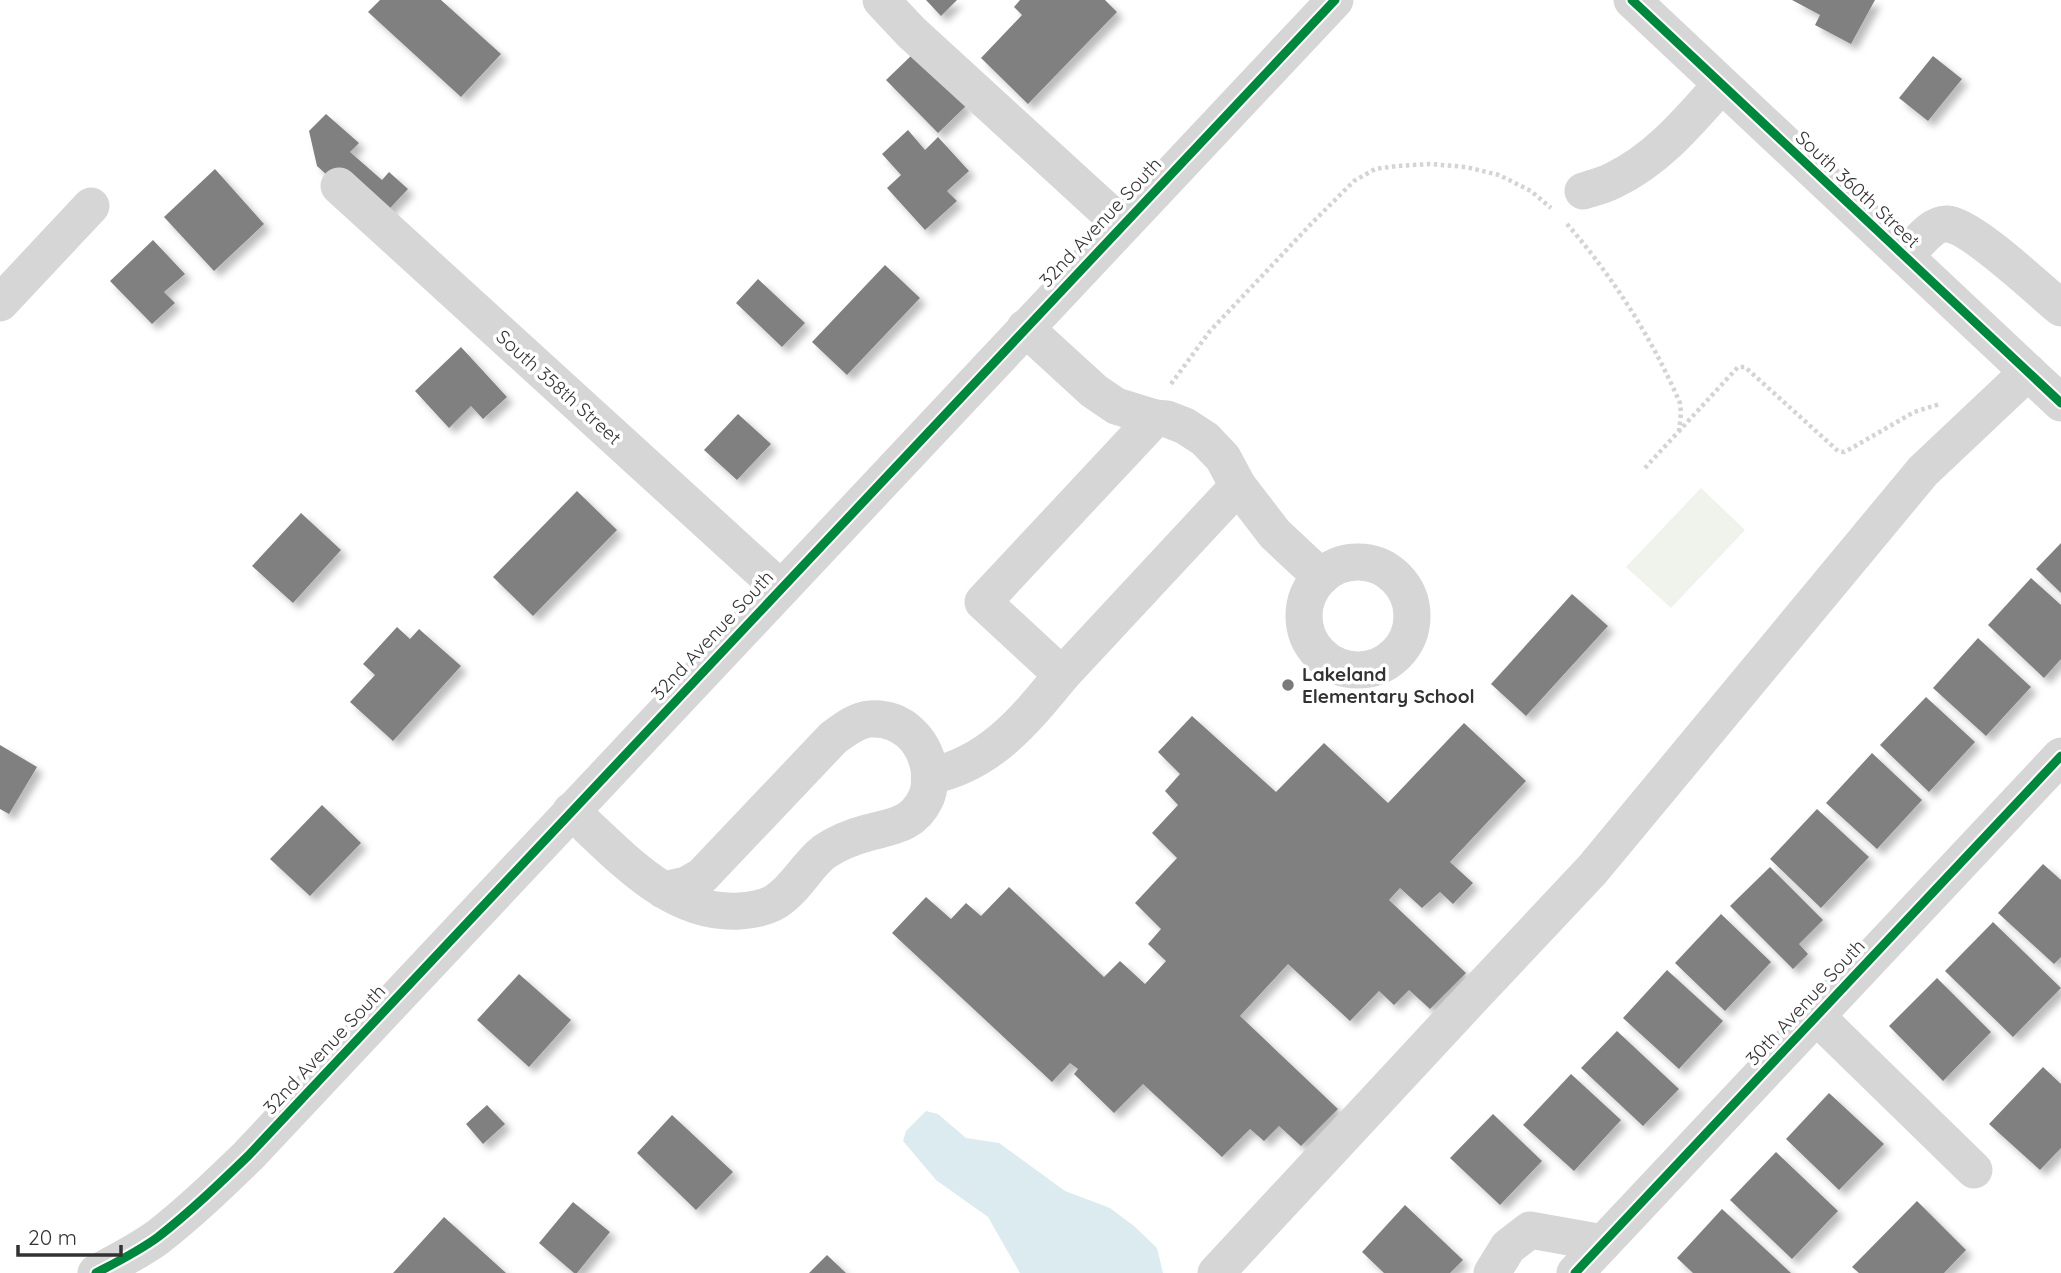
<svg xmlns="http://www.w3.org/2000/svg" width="2061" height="1273" font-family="Quicksand,sans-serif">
<defs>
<filter id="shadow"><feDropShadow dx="6" dy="6" stdDeviation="3.5" flood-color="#0004"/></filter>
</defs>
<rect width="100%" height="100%" fill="#fff"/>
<!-- green -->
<path fill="#f0f3ec" d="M1701,488L1745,530L1671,608L1626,567Z"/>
<!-- water -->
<path fill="#dcebf0" d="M926,1111L938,1114L966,1138L999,1143L1065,1191L1110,1208L1134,1226L1157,1248L1163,1273H1020L988,1217L936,1180L903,1141L906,1131Z"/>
<!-- building -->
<g fill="#808080" filter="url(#shadow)">
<path d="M380,0H441L501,54L461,97L368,12Z"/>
<path d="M926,0H957L941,16Z"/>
<path d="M1020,0H1105L1117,12L1028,104L981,58L1022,15L1014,7Z"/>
<path d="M1792,0H1875L1851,44L1815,25L1820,15Z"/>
<path d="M915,52L966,106L938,133L886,80Z"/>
<path d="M1933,56L1962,79L1928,121L1899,98Z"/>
<path d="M326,114L359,143L350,152L382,180L389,172L408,189L378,221L317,166L309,131Z"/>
<path d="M908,130L925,150L938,137L969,171L947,191L957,201L925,230L887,188L901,175L882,154Z"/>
<path d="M215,169L264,224L214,271L164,217Z"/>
<path d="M153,240L185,274L164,292L175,303L152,324L110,281Z"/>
<path d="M885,265L920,298L847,375L812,342Z"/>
<path d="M758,279L805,323L782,347L736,303Z"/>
<path d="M461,347L507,397L483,419L471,406L449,428L415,391Z"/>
<path d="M738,414L771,444L737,480L704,450Z"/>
<path d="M577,491L617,530L533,616L493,577Z"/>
<path d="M301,513L341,550L293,603L252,566Z"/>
<path d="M2061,543V593L2036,569Z"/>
<path d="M2031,578L2061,605V659L2044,678L1988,625Z"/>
<path d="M1572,594L1608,626L1526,716L1491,684Z"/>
<path d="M397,627L410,639L419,629L461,666L393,741L350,702L375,675L363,664Z"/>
<path d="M1978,638L2031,687L1986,736L1933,688Z"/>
<path d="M1926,697L1975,742L1929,792L1880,745Z"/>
<path d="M1192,716L1276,792L1324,743L1388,803L1464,723L1526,781L1450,862L1473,883L1453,904L1440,892L1422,908L1400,888L1389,900L1466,973L1430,1009L1409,990L1394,1005L1379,991L1350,1021L1288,964L1240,1016L1338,1109L1301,1146L1279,1126L1264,1141L1250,1129L1222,1157L1143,1084L1114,1113L1074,1074L1078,1069L1070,1063L1052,1082L892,933L926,897L951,919L966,903L981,916L1009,887L1104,977L1120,961L1145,984L1166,961L1148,944L1161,929L1135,903L1177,858L1152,833L1178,805L1165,791L1180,774L1158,752Z"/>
<path d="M0,745L37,767L9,814L0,809Z"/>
<path d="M1872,753L1922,800L1877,849L1826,803Z"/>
<path d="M322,805L361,843L310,896L270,859Z"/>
<path d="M1817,809L1869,857L1821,908L1770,859Z"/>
<path d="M2043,864L2061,880V957L2054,964L1998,913Z"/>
<path d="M1770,867L1823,920L1799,944L1808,954L1793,969L1730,906Z"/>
<path d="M1721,914L1771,962L1725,1011L1675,963Z"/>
<path d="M1993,922L2061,988L2013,1037L1945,971Z"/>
<path d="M1667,970L1723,1021L1679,1069L1623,1018Z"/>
<path d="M519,974L571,1020L529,1067L477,1020Z"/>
<path d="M1937,978L1991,1032L1943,1081L1889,1026Z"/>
<path d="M1617,1031L1679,1089L1643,1126L1581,1068Z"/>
<path d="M2043,1067L2061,1084V1148L2040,1170L1989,1124Z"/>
<path d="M1571,1074L1621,1120L1574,1171L1523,1125Z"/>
<path d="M1829,1093L1884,1144L1839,1190L1786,1139Z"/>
<path d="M487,1105L505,1124L483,1144L466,1124Z"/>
<path d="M1493,1114L1542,1161L1500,1205L1450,1158Z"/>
<path d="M672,1115L733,1172L696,1210L637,1153Z"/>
<path d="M1776,1152L1838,1211L1792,1259L1730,1200Z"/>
<path d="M1917,1201L1966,1250L1944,1273H1859L1852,1267Z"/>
<path d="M573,1202L610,1232L577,1273H574L539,1243Z"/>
<path d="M1405,1205L1463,1260L1450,1273H1384L1362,1252Z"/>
<path d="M1722,1209L1791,1273H1693L1677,1258Z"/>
<path d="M444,1217L506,1273H393Z"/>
<path d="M827,1255L846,1273H809Z"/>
</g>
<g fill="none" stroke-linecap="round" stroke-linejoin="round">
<!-- path -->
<g stroke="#d4d4d4" stroke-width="4.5" stroke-dasharray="3.5 3.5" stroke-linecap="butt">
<path d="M1567,224C1613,277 1652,338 1680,403L1681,413L1679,431"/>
<path d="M1171,384L1210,331L1312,223L1354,181L1375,169L1397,166L1430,164L1466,167L1499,175L1531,191L1551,208"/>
<path d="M1645,468L1738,367H1745L1838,451L1844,452L1852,448L1914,412L1940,404"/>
</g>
<!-- minor -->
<g stroke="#d6d6d6" stroke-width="37">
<path d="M881,0L911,32L1122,225"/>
<path d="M1632,0L2061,403"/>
<path d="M339,186L780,588"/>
<path d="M1583,191C1593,188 1605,185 1614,180C1658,159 1690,120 1721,85"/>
<path d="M1905,256C1916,246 1931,223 1947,224C1971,225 2039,290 2061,308"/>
<path d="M0,303L91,206"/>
<path d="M1025,328L1094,391L1116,406L1155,418L1167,419L1185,426L1205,439L1223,458L1238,486L1275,534L1321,577"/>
<path d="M1155,418L983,602L1062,675L1238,486"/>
<circle cx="1358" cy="616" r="54"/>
<path d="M930,776C990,764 1025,720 1062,675"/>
<path d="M571,811C618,853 670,916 740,911C752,910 765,908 775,902C796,889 806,866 824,852C837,843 852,837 867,833C891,826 912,826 925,800C930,791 930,779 929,769C924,740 902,717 870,719C856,720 844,730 833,738L702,876L686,885L663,890"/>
<path d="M1816,1016L1974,1170"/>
<path d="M96,1273C117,1262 139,1251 158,1237C190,1212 219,1184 248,1156L1335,0"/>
<path d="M1216,1273L1467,1003L1592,870L1923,471L2028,372"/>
<path d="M1492,1273L1508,1247L1530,1230L1603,1243"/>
<path d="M1575,1273L2061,756"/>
</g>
<!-- cycleway casing -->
<g stroke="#fff" stroke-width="13">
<g id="cycleway">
<path d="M1632,0L2061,403"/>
<path d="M96,1273C117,1262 139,1251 158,1237C190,1212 219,1184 248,1156L1335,0"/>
<path d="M1575,1273L2061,756"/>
</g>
</g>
<!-- cycleway -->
<use href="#cycleway" stroke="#00873e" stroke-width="9"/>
</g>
<!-- markers -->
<circle fill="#7a7a7a" stroke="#fff" stroke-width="2.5" cx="1288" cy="685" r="7"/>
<g text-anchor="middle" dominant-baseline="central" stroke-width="7" stroke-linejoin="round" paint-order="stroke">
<!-- street labels -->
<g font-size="19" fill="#323232" stroke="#fff">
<text transform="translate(1858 189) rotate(43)">South 360th Street</text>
<text transform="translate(1100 222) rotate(-47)">32nd Avenue South</text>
<text transform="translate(559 387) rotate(42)">South 358th Street</text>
<text transform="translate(712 635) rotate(-47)">32nd Avenue South</text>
<text transform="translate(1805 1002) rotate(-47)">30th Avenue South</text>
<text transform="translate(324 1049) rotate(-47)">32nd Avenue South</text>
</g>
<!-- poi labels -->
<g font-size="19" font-weight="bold" fill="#323232" stroke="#fff" text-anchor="start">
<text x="1302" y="674">Lakeland<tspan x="1302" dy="22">Elementary School</tspan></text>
</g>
</g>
<!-- scale -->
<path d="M18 1245v10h103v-10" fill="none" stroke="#323232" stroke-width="3.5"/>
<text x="28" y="1245" font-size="21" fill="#323232" stroke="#ffffff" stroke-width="5" paint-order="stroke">20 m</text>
</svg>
